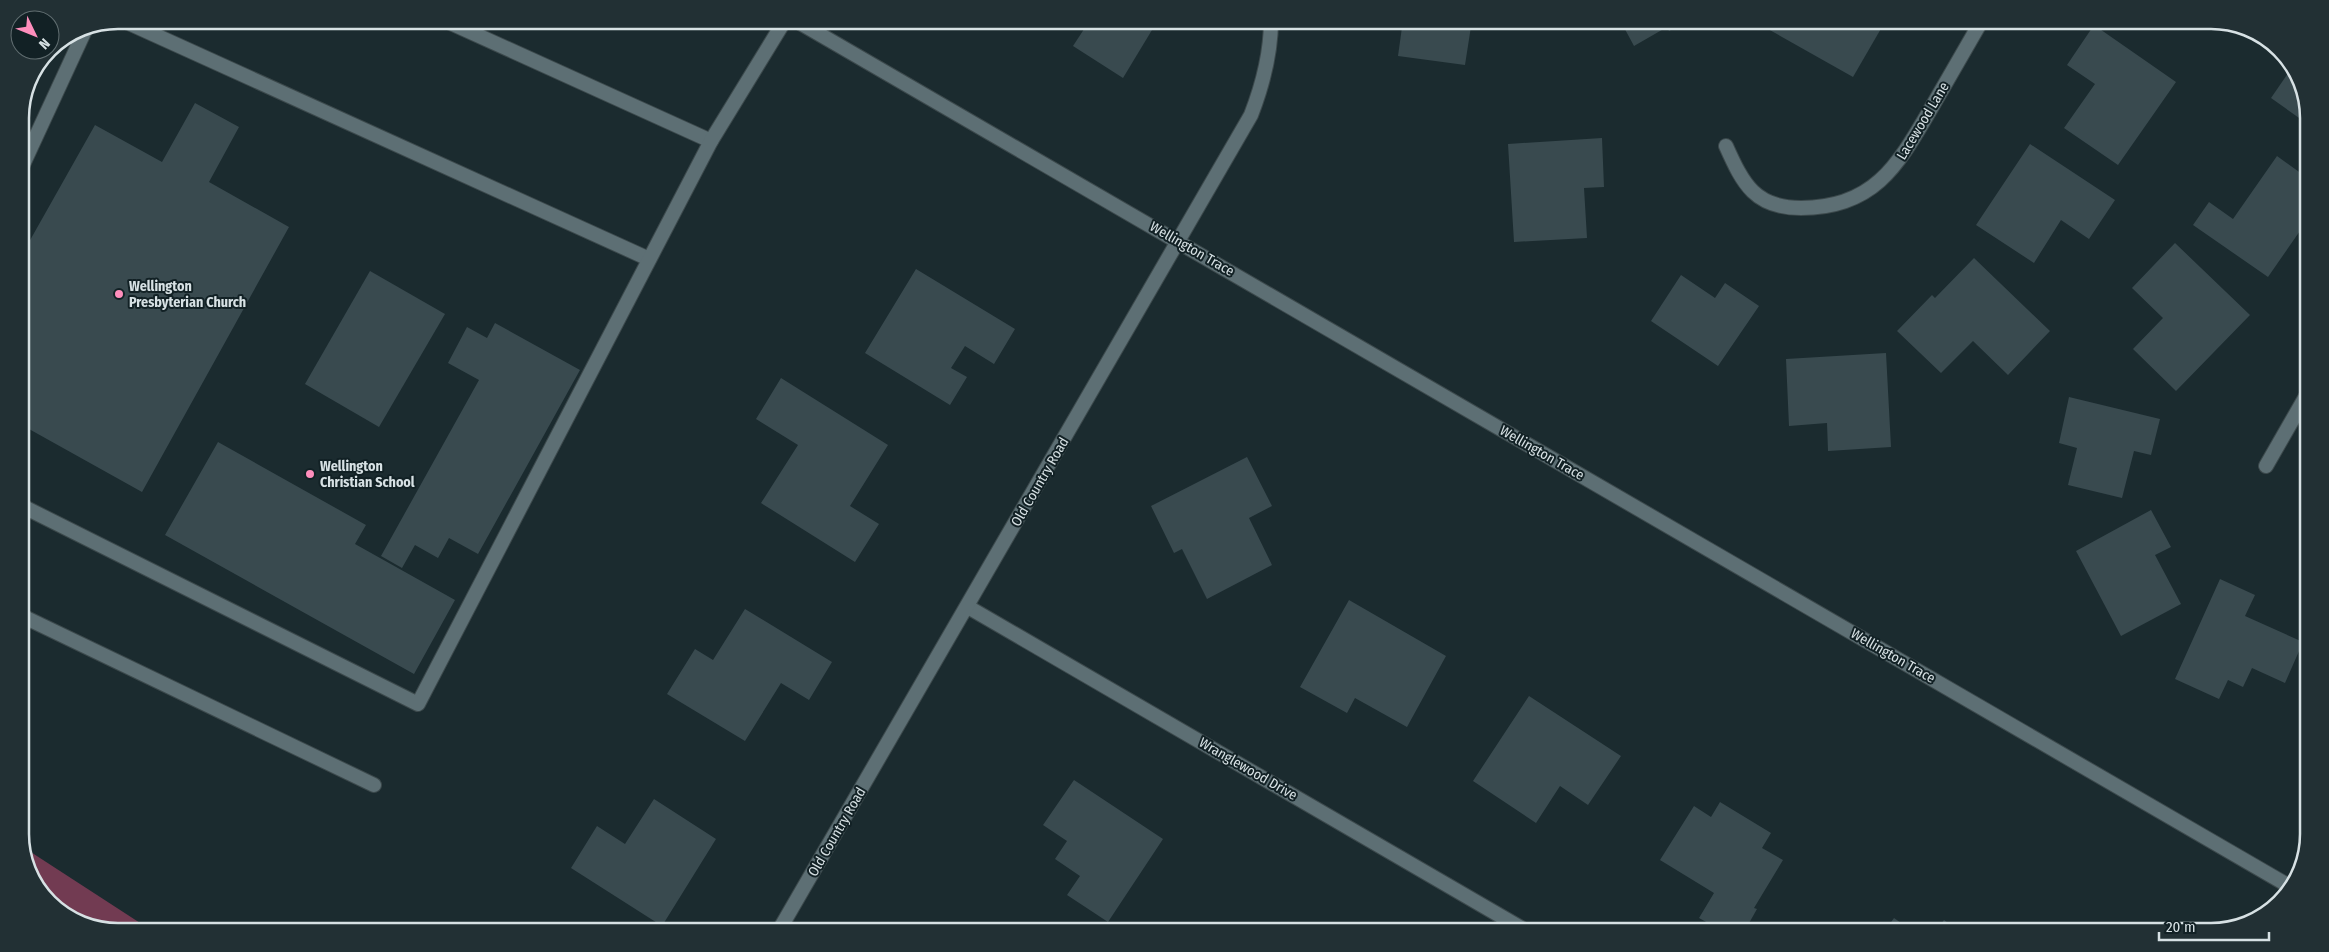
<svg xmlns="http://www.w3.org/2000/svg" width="2329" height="952" font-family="'Fira Sans Condensed',sans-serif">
<rect width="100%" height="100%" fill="#1b2b2f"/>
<!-- green -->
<path fill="#723b52" d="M23,847L154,932H118L81,925L40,893Z"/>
<!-- building -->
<g fill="#394a4f">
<path d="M1090,20H1158L1123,78L1073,46Z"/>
<path d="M1403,20H1472L1465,65L1398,56Z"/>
<path d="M1620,20H1689L1669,31L1667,27L1634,46Z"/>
<path d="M1773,20H1886L1853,77L1768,29Z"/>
<path d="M2137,20H2160L2154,30Z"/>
<path d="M2094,25L2176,82L2118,165L2064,128L2095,84L2067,65Z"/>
<path d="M2293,66L2309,112V125L2271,98Z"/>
<path d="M195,103L239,127L209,182L289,227L142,492L20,424V258L95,125L162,162Z"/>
<path d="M1602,138L1604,187L1584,188L1587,238L1514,242L1508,144Z"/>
<path d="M2030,144L2115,200L2089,239L2061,220L2034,263L1976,225Z"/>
<path d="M2277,156L2309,179V224L2305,230L2302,228L2268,277L2193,225L2209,202L2233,219Z"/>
<path d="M2175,243L2250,315L2176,391L2133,349L2163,318L2132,288Z"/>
<path d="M1974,258L2050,331L2008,375L1973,341L1941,373L1897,331L1932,295L1935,298Z"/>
<path d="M916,269L1015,329L994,364L965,346L951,368L967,377L950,405L865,353Z"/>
<path d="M370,271L445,314L379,427L305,384Z"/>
<path d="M1681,275L1715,298L1725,283L1759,306L1718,366L1651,321Z"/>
<path d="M495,323L580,370L478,554L449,538L438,558L415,545L402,568L381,556L479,380L448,363L467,327L487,338Z"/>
<path d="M1886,353L1891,447L1828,451L1827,423L1789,426L1786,359Z"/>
<path d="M781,378L888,445L850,506L879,524L855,562L761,503L798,445L756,419Z"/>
<path d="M2069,397L2160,419L2151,455L2134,451L2122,498L2068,485L2077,448L2059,443Z"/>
<path d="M218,442L366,525L355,544L455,600L414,674L165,535Z"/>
<path d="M1247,457L1272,506L1249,518L1272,565L1207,599L1182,549L1174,553L1151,506Z"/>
<path d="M2151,510L2171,547L2155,555L2181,604L2121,636L2076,551Z"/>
<path d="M2220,579L2255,595L2245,616L2303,642L2285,683L2252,668L2243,687L2228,680L2219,699L2175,679Z"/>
<path d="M1349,600L1446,656L1407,727L1355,698L1347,713L1300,687Z"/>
<path d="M745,609L832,662L809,700L781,683L745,741L667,694L695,649L713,660Z"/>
<path d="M1529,696L1621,756L1588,805L1560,786L1536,823L1473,781Z"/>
<path d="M1074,780L1163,839L1108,922L1067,895L1080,876L1055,859L1067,841L1043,825Z"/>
<path d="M654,799L716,839L662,926L571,868L597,826L625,844Z"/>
<path d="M1720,802L1771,833L1762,848L1783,860L1754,908L1757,909L1744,932H1724L1699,918L1714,893L1660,860L1694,806L1711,817Z"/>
<path d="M1894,918L1914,932H1884Z"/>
<path d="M1944,920L1960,932H1935Z"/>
</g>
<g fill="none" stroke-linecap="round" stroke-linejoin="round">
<!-- service casing -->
<g stroke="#3c494c" stroke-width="16">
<g id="service">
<path d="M122,20L649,259"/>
<path d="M444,20L711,141"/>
<path d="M20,171L87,26"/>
<path d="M20,505L418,704L711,141L785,20"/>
<path d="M20,615L374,785"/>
</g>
</g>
<!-- minor casing -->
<g stroke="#3c494c" stroke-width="16">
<g id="minor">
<path d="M1726,146C1743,184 1755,208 1801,208C1876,208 1899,163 1933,105C1949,77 1966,48 1982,20"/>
<path d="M2266,466L2309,391"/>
<path d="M968,607L1528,932"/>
<path d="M778,932L1251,115C1263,84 1271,53 1271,20"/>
</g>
</g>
<!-- tertiary casing -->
<g stroke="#3c494c" stroke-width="16">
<path id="tertiary" d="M795,20L2289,886"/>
</g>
<!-- service -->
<use href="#service" stroke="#5d6f74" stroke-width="14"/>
<!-- minor -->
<use href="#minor" stroke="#5d6f74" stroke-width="14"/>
<!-- tertiary -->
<use href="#tertiary" stroke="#5d6f74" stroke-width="14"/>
</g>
<!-- markers -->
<g fill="#fe8ebc" stroke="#122125" stroke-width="2">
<circle cx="119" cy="294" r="5"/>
<circle cx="310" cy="474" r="5"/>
</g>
<g text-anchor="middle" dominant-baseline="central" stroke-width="4" stroke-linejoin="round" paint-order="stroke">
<!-- street labels -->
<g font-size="14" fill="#d7e1e4" stroke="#122125">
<text transform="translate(1923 121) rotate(-59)">Lacewood Lane</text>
<text transform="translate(1192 249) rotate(30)">Wellington Trace</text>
<text transform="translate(1542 453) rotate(30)">Wellington Trace</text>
<text transform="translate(1040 482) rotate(-60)">Old Country Road</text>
<text transform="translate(1893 656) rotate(30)">Wellington Trace</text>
<text transform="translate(1248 769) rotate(30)">Wranglewood Drive</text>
<text transform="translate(837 832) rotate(-60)">Old Country Road</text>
</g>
<!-- poi labels -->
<g font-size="14" font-weight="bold" fill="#d7e1e4" stroke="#122125" text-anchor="start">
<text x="129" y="286">Wellington<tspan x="129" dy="16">Presbyterian Church</tspan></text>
<text x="320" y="466">Wellington<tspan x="320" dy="16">Christian School</tspan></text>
</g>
</g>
<!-- crop -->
<path d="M0 0H2329V952H0ZM118 29H2211A89 89 0 0 1 2300 118V834A89 89 0 0 1 2211 923H118A89 89 0 0 1 29 834V118A89 89 0 0 1 118 29Z" fill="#223034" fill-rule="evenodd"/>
<path fill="none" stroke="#d7e1e4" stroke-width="2.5" d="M118 29H2211A89 89 0 0 1 2300 118V834A89 89 0 0 1 2211 923H118A89 89 0 0 1 29 834V118A89 89 0 0 1 118 29Z"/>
<!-- north arrow -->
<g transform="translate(35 35) rotate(133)"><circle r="24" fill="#122125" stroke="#616e71"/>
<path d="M0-4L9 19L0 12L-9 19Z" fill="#fe8ebc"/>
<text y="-8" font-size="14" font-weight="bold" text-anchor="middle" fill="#d7e1e4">N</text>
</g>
<!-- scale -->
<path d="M2159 932v8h110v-8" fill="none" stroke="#d7e1e4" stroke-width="2.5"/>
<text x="2166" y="932" font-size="15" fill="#d7e1e4" stroke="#122125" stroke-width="4" paint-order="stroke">20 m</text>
</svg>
